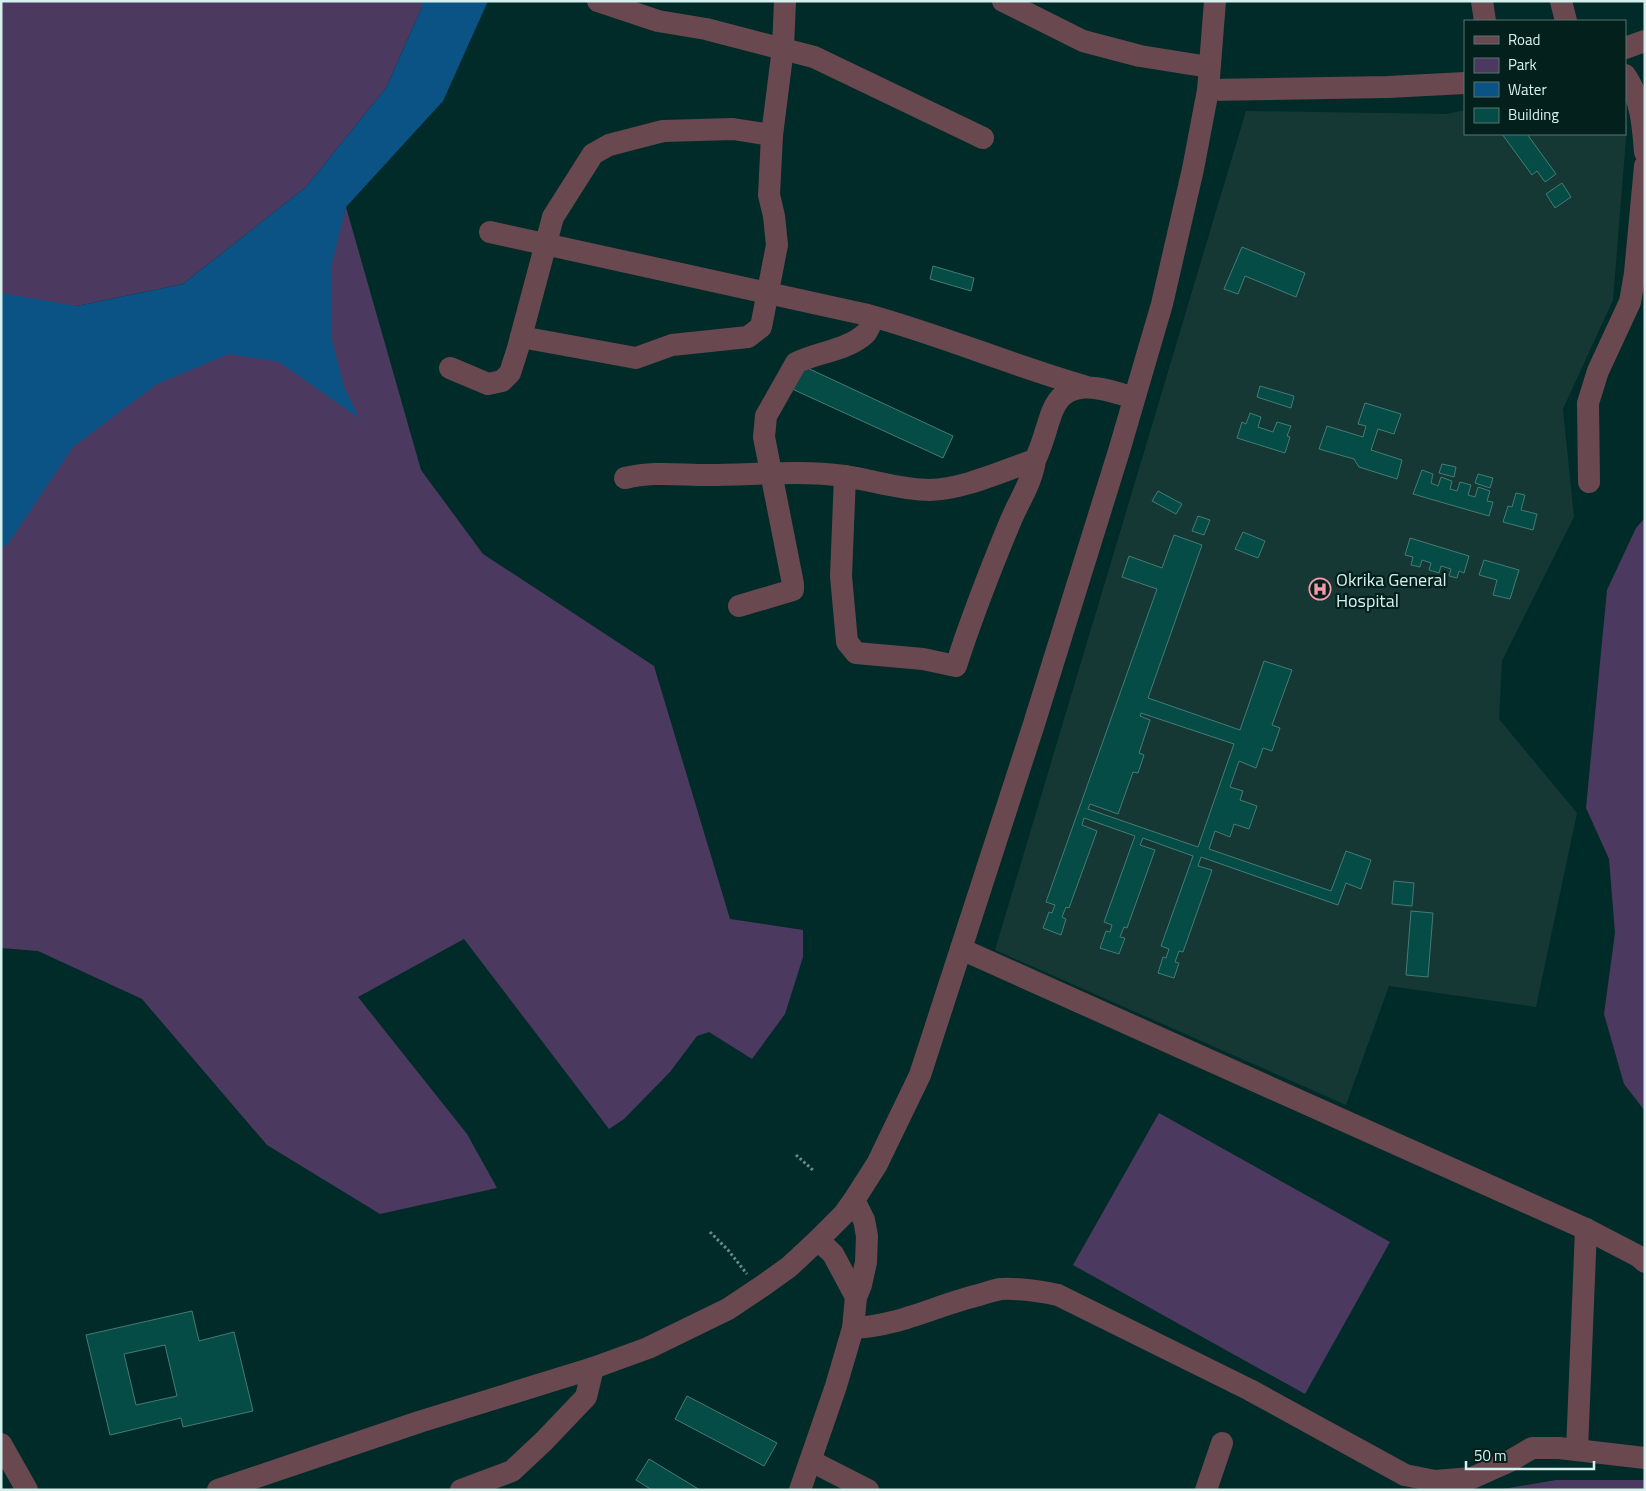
<svg xmlns="http://www.w3.org/2000/svg" width="1646" height="1491" font-family="'Titillium Web',sans-serif">
<rect width="100%" height="100%" fill="#002b28"/>
<!-- built -->
<path fill="#153835" d="M1465,110V134H1625V121L1627,126L1613,300L1563,409L1574,517L1502,661L1499,719L1577,813L1536,1007L1389,986L1346,1105L995,950L1246,111L1447,114Z"/>
<!-- green -->
<g fill="#4c395f">
<path d="M1,1H422V7L386,88L306,187L183,284L77,306L1,335Z"/>
<path d="M346,207L421,470L483,554L654,666L730,919L803,930V957L785,1014L752,1059L709,1032L697,1036L670,1072L624,1119L609,1129L464,939L358,997L467,1134L497,1188L380,1214L267,1145L142,999L38,951L1,948V380Z"/>
<path d="M1645,518V1111L1624,1084L1604,1014L1615,933L1609,859L1586,808L1607,590L1636,528Z"/>
<path d="M1159,1113L1390,1242L1305,1394L1073,1265Z"/>
<path d="M1556,1480H1645V1490H1497Z"/>
</g>
<!-- water -->
<path fill="#0b5385" d="M422,1H488L443,101L346,207L332,263L331,336L344,387L359,418L279,362L229,354L157,384L73,447L8,544L1,548V293L77,306L183,284L306,187L386,88L422,7Z"/>
<!-- building -->
<g fill="#064c46" stroke="#467b75" fill-rule="evenodd">
<path d="M1502,134H1527L1556,174L1545,182L1537,171L1532,175Z"/>
<path d="M1562,183L1571,197L1555,208L1546,194Z"/>
<path d="M1242,247L1305,273L1296,297L1245,276L1238,294L1224,289Z"/>
<path d="M933,266L974,278L971,291L930,279Z"/>
<path d="M801,365L953,436L943,458L790,388Z"/>
<path d="M1260,386L1294,396L1291,408L1257,397Z"/>
<path d="M1365,403L1401,414L1394,434L1378,429L1371,450L1402,460L1397,479L1359,467L1354,459L1319,449L1327,426L1363,437L1366,426L1358,424Z"/>
<path d="M1250,413L1261,417L1258,427L1273,432L1277,422L1291,426L1287,436L1290,437L1285,453L1237,438L1242,422L1246,424Z"/>
<path d="M1442,464L1456,467L1454,477L1439,473Z"/>
<path d="M1422,470L1433,474L1431,483L1438,486L1441,477L1452,481L1450,489L1457,491L1460,482L1471,485L1468,495L1475,497L1478,487L1490,491L1487,501L1493,502L1489,516L1413,494Z"/>
<path d="M1478,474L1493,478L1490,488L1475,483Z"/>
<path d="M1158,491L1182,504L1176,514L1152,501Z"/>
<path d="M1516,493L1525,495L1521,510L1537,514L1533,530L1503,522L1508,506L1512,507Z"/>
<path d="M1198,516L1210,520L1204,535L1192,531Z"/>
<path d="M1243,532L1265,541L1258,558L1235,549Z"/>
<path d="M1174,535L1202,545L1148,698L1240,730L1264,661L1292,670L1272,725L1280,728L1272,751L1263,748L1256,768L1239,761L1230,787L1243,791L1240,800L1257,806L1249,829L1234,824L1230,837L1215,831L1209,849L1331,891L1346,851L1371,860L1361,889L1346,883L1338,905L1201,857L1198,866L1212,870L1183,952L1179,951L1175,962L1179,963L1174,978L1158,973L1163,957L1166,958L1169,949L1161,946L1193,856L1143,838L1140,845L1155,850L1127,928L1124,927L1120,937L1125,938L1119,954L1100,948L1106,931L1110,932L1112,925L1104,922L1135,836L1084,818L1082,825L1097,831L1069,908L1066,907L1062,917L1066,919L1061,935L1043,928L1049,912L1052,913L1055,905L1046,902L1157,589L1122,577L1129,556L1162,568ZM1141,713L1234,744L1198,847L1088,809L1090,804L1118,814L1133,772L1138,773L1144,755L1139,753L1150,720L1140,716Z"/>
<path d="M1410,538L1469,556L1464,573L1459,571L1457,578L1449,576L1451,569L1441,566L1439,573L1429,570L1431,563L1422,560L1420,567L1411,565L1413,557L1405,555Z"/>
<path d="M1484,560L1519,570L1510,599L1493,595L1497,580L1479,575Z"/>
<path d="M1394,881L1414,883L1412,906L1392,904Z"/>
<path d="M1411,911L1433,913L1428,977L1406,975Z"/>
<path d="M192,1311L199,1341L234,1332L253,1411L183,1427L181,1418L110,1435L86,1335ZM165,1345L177,1396L136,1405L124,1354Z"/>
<path d="M687,1396L777,1443L764,1466L675,1419Z"/>
<path d="M649,1459L700,1490H652L636,1480Z"/>
</g>
<g fill="none" stroke-linecap="round" stroke-linejoin="round">
<!-- path -->
<g stroke="#6a8d89" stroke-width="3" stroke-dasharray="2.5 2.5" stroke-linecap="butt">
<path d="M796,1155L814,1171"/>
<path d="M710,1232L728,1250L747,1274"/>
</g>
<!-- minor -->
<g stroke="#6a484f" stroke-width="22">
<path d="M598,1L658,21L706,29L814,57L983,138"/>
<path d="M1003,1L1083,41L1140,56L1209,67"/>
<path d="M1482,1L1485,21"/>
<path d="M1561,1L1566,21"/>
<path d="M1625,48L1645,41"/>
<path d="M1625,75C1641,98 1643,125 1645,152"/>
<path d="M1208,90L1388,87L1465,83"/>
<path d="M490,232L868,315C941,335 1011,365 1084,386"/>
<path d="M521,337L636,358L672,345L748,337L761,327L777,245L774,216L769,195L772,135L783,48L785,1"/>
<path d="M450,368L488,384L502,381L510,373L518,348L553,217L593,154L609,145L663,131L733,129L772,135"/>
<path d="M845,476L841,576L847,642L856,653L923,659L956,666C972,616 991,568 1011,520C1020,499 1032,482 1035,460"/>
<path d="M625,478C652,471 680,475 708,475C753,475 799,470 844,476C872,480 901,490 930,490C964,489 1002,471 1035,460C1043,444 1046,428 1052,412C1067,374 1105,389 1134,398"/>
<path d="M1589,482L1588,403L1598,371L1630,302L1635,273L1645,166"/>
<path d="M739,606L793,590V584L764,437L766,416L796,363C817,352 846,351 865,334C869,331 871,322 873,317"/>
<path d="M961,949L1586,1229L1638,1256L1645,1262"/>
<path d="M818,1240L833,1254L856,1297"/>
<path d="M853,1328C896,1327 937,1305 979,1295C986,1293 994,1290 1001,1289C1021,1288 1039,1291 1058,1295L1250,1390L1405,1475L1435,1481L1472,1478L1510,1461L1532,1448H1559L1645,1458"/>
<path d="M1,1444L27,1490"/>
<path d="M1577,1450L1586,1229"/>
<path d="M811,1461L868,1490"/>
<path d="M218,1490L419,1422L593,1368L648,1348L728,1309L761,1287L789,1267L818,1240L844,1214L854,1200L877,1164L920,1075L1034,724L1119,451L1162,304L1193,169L1208,90L1215,1"/>
<path d="M461,1490L512,1471L544,1441L586,1397L593,1368"/>
<path d="M800,1490L836,1386L853,1328L856,1297L861,1285L866,1262L867,1236L864,1220L854,1200"/>
<path d="M1206,1490L1222,1443"/>
</g>
</g>
<!-- icons -->
<defs>
<g id="hospital-ring" transform="scale(1.125)"><circle r="9.5" fill="#03201d" stroke="#f39aac" stroke-width="1.5"/><path d="M-5-5h3v3.5h4V-5h3V5h-3V1.5h-4V5h-3Z" fill="#f39aac"/></g>
</defs>
<g fill-rule="evenodd">
<use href="#hospital-ring" x="1320" y="589"/>
</g>
<g text-anchor="middle" dominant-baseline="central" stroke-width="4.5" stroke-linejoin="round" paint-order="stroke">
<!-- poi labels -->
<g font-size="18" fill="#d6f1ed" stroke="#03201d" text-anchor="start">
<text x="1336" y="579">Okrika General<tspan x="1336" dy="21">Hospital</tspan></text>
</g>
</g>
<!-- border -->
<rect width="1646" height="1491" fill="none" stroke="#d6f1ed" stroke-width="5"/>
<!-- legend -->
<rect x="1464" y="20" width="162" height="115" fill="#03201d" stroke="#577470"/>
<rect x="1474" y="36" width="25" height="8" fill="#6a484f" stroke="#577470"/>
<text x="1508" y="45" font-size="15" fill="#d6f1ed">Road</text>
<rect x="1474" y="58" width="25" height="15" fill="#4c395f" stroke="#577470"/>
<text x="1508" y="70" font-size="15" fill="#d6f1ed">Park</text>
<rect x="1474" y="82" width="25" height="15" fill="#0b5385" stroke="#577470"/>
<text x="1508" y="95" font-size="15" fill="#d6f1ed">Water</text>
<rect x="1474" y="108" width="25" height="15" fill="#064c46" stroke="#577470"/>
<text x="1508" y="120" font-size="15" fill="#d6f1ed">Building</text>
<!-- scale -->
<path d="M1466 1461v8h128v-8" fill="none" stroke="#d6f1ed" stroke-width="2.5"/>
<text x="1474" y="1461" font-size="15" fill="#d6f1ed" stroke="#03201d" stroke-width="4" paint-order="stroke">50 m</text>
</svg>
